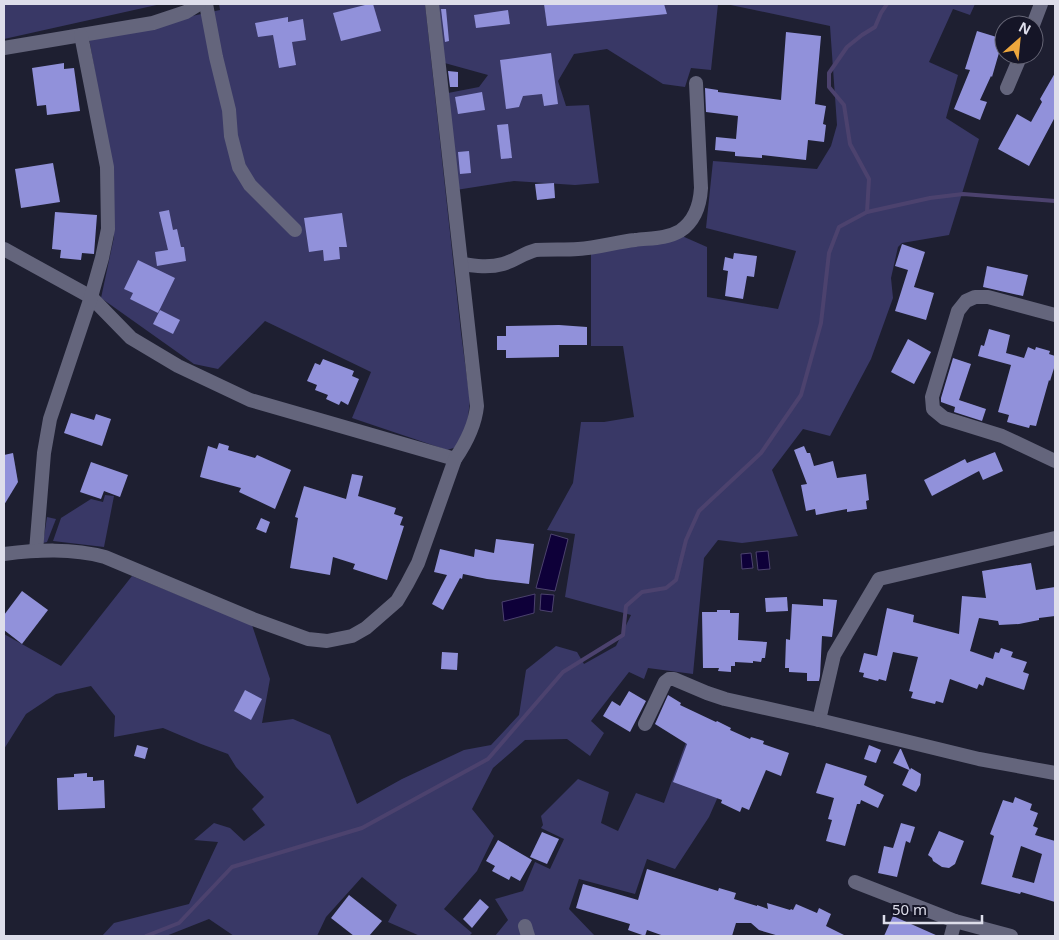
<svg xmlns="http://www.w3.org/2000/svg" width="1059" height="940" font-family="'Noto Sans',sans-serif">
<rect width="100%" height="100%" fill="#1e1f31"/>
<!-- green -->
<g fill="#393866">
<path d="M4,4H161L4,39Z"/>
<path d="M219,4H425L461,333L470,400L467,426L457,447L447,450L352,418L371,372L265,321L218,369L194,364L101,298L114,237L107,144L89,38L220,10Z"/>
<path d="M435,4H718L711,70L691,68L685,87L663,84L607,49L574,54L558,81L566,106L589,105L599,183L575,185L514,181L456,190L448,93L479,87L488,75L441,62Z"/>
<path d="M726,4H975L970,15L953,9L929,62L958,75L946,118L979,139L949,235L902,243L898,247L891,278L893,298L871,359L830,436L803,429L772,470L798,536L742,543L718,540L704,558L693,674L648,668L644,679L629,672L591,721L604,733L590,756L567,739L525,740L493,768L472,809L494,836L477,871L444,909L472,933L469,936H420L388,922L397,905L362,877L326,917L317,936H234L209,919L166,936H102L114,923L189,904L218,842L194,840L214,823L230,828L244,841L265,825L252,809L264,797L236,767L228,754L201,744L163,728L114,737L115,716L91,686L56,694L26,714L4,749V634L61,666L132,576L252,625L270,679L262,723L293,719L330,735L357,804L402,779L464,750L491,745L519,715L526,670L556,646L577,652L584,664L616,646L631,615L565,597L575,534L547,530L573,483L581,422H604L634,417L623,346H591V252L682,236L707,247V297L778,309L796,251L706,228L713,161L817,169L831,146L837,125L830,26Z"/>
<path d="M105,495L114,496L104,547L53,541L61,518L91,499L103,502Z"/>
<path d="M47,517L56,519L47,542L43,543Z"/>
<path d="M686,742L732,765L709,817L675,869L647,859L635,894L579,879L569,909L595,936H495L508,920L495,899L523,891L535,862L550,869L564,839L541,828L543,825L541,816L578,779L609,792L601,823L618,831L636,793L664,803Z"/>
</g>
<!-- water -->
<g fill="#0e0039" stroke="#4c426e">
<path d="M551,534L568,539L555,591L536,588Z"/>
<path d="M768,551L770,569L758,570L756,552Z"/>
<path d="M751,553L753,568L742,569L741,554Z"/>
<path d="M535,594L534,613L504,621L502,602Z"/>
<path d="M541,594L554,595L552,612L540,610Z"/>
</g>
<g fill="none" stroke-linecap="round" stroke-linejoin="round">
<!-- stream -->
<g stroke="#4c426e" stroke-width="4">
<path d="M867,212L869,179L850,144L844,105L829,87V73L847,47L862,35L875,27L881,13L887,4"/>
<path d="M146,936L179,923L232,867L362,828L488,759L563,672L623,635L626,606L642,592L666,588L676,580L686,540L699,511L761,453L801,395L821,323L829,253L839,227L867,212L930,198L963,194L1055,201"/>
</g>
</g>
<!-- building -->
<g fill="#9191da" fill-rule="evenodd">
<path d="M369,4H373L381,31L341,41L333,13Z"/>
<path d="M544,4H664L667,14L547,26Z"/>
<path d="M441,9H446L449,41L445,42Z"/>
<path d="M508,10L510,24L476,28L474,15Z"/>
<path d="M288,17V22L303,19L306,40L292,42L296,65L279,68L273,35L258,37L255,23Z"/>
<path d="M977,31L1003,39L992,77L991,76L980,100L987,102L980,120L954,109L970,70L965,69Z"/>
<path d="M786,32L821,36L815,104L826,106L823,124L826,125L824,142L808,140L806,160L762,155V158L735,156V152L715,150L716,137L736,139L738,116L706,112L705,88L718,90V92L781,100Z"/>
<path d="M551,53L558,104L544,106L542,94L523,96L519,107L506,109L500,60Z"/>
<path d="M64,63V69L74,68L80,111L47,115L46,105L37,106L32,68Z"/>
<path d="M448,71L458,72V87H450Z"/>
<path d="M1055,73V117L1029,166L998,149L1017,114L1031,122L1042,102L1040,99Z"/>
<path d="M482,92L485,110L458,114L455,97Z"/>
<path d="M508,124L512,158L501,159L497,125Z"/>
<path d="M469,151L471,173L460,174L458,152Z"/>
<path d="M53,163L60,202L21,208L15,169Z"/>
<path d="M554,183L555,198L537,200L535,184Z"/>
<path d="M169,210L173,230L177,229L181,247H184L186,261L157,266L155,252L168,250L159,212Z"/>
<path d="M55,212L97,215L94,254L82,253L81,260L60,258L61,250L52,249Z"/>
<path d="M342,213L347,247H339L340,259L324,261L323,250L309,252L304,218Z"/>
<path d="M902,244L925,252L914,287L934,293L926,320L895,311L908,270L895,266Z"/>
<path d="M734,253L757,256L754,277L747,276L743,299L725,296L728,271L723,270L725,257L733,259Z"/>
<path d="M138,260L175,278L158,313L130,299L133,293L124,289Z"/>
<path d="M987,266L1028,275L1023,296L983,287Z"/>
<path d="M160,310L180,320L173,334L153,324Z"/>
<path d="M559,325L587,327V345H559V357L506,358V350H497V336H506V326Z"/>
<path d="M989,329L1010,335L1006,353L1024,358L1028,347L1035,350L1036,347L1050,351L1049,354L1055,356V365L1050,381L1049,380L1036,426L1030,425L1029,428L1007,422L1009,415L998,412L1011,365L978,356L981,345L984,346Z"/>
<path d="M908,339L931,352L914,384L891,372Z"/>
<path d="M953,358L971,364L959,400L986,409L982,421L954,412L955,407L941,402V398Z"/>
<path d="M323,359L354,371L352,376L359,379L348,405L341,401L339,405L326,399L328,395L315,390L317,385L307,381L315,363L320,365Z"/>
<path d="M71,413L94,420L96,414L111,419L102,446L64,433Z"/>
<path d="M219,443L229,446L228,450L255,458L257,455L291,470L275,509L239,492L241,488L200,477L208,446L217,449Z"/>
<path d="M804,446L807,453H810L814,466L833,461L837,478L866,474L869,500L866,501L867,509L847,512V509L816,515L815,509L806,511L801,485L807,484L794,450Z"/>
<path d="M995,452L1003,471L983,480L979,471L932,496L924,480L965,459L967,463Z"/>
<path d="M13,453L18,482L4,505V455Z"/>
<path d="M91,462L128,475L120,497L104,491L101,499L80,492Z"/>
<path d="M352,474L363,476L358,496L396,508L394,514L403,517L400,525L404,526L387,580L353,569L355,564L333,557L330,575L290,568L298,518L295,517L304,486L346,499Z"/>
<path d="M261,518L270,522L266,533L256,529Z"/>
<path d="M496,539L534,544L529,584L487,579L463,574L462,579L460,578L443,610L432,604L447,575L434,572L440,549L474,557L475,549L494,553Z"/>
<path d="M1031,563L1036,590L1055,587V616L1039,618V620L1019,624L999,625L998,621L979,618L970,651L993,659L995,652L999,653L1001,648L1013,652L1011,657L1027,662L1023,672L1029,674L1024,690L986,677L983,686L979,684L977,689L950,679L943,703L936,701L935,704L911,698L913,692L909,691L918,657L893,652L886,681L879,679L878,681L863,677L864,673L859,672L864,653L877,656L887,608L914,615L913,622L959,634L962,596L986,598L982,571Z"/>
<path d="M22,591L48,610L22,644L4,630V615Z"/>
<path d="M787,597L788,611L766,612L765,598Z"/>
<path d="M823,599L837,600L832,637L822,636L820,676L819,681H807V673L789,672V668H785L786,639L790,640L792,604L823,606Z"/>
<path d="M717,610H730V613H739L738,640L767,642L765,658H762L761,662L753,661V663L735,662V666H731V672L718,671L719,668H703L702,612H717Z"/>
<path d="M442,652L458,653L457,670L441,669Z"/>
<path d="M245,690L262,699L251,720L234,711Z"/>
<path d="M629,691L646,701L630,732L603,716L612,701L620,706Z"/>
<path d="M668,695L681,703L680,705L716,722L717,721L731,728L730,730L750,739L751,737L764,741L763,744L789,753L781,776L766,770L749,810L742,807L740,812L721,803L722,800L673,782L687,744L655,724Z"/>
<path d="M137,745L148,748L145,759L134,756Z"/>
<path d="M869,745L881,750L876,763L864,759Z"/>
<path d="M900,749H901L910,770L911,768L921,774L920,785L916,792L902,785L909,770L893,763Z"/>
<path d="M826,763L867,776L864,785L884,795L878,808L861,800L860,804H857L845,846L826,841L832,820L828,819L834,798L816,793Z"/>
<path d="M87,773V777H93V781L104,780L105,808L58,810L57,778L74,777V774Z"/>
<path d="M1015,797L1032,804L1030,810L1038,813L1033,826L1038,828L1035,835L1055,841V902L1021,892L1020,894L981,884L994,836L990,834L1003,800L1013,803ZM1021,846L1042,854L1034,883L1012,877Z"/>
<path d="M901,823L915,827L910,843L906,841L897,877L878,873L884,846L893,848Z"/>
<path d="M939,831L964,841L955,864L949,868L942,867L933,861L932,858L928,855Z"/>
<path d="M542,832L559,839L547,864L530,857Z"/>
<path d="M498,840L532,860L520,881L511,876L509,880L492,871L495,866L486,861Z"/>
<path d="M647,869L718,891L719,888L736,893L734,899L757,906V905L768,909L767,903L790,910L791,909L793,910L796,904L817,913L819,908L831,914L826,926L846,936H779L759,930L751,923H736L732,936H664L647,930L645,936L628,930L630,924L576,908L583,884L638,900Z"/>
<path d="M349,895L382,921L369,936H354L331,918Z"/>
<path d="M480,899L489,907L472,928L463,919Z"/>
<path d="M893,916L938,936H884Z"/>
</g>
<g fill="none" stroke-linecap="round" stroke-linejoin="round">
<!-- street -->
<g stroke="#64657c" stroke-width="14">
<path d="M206,4L216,57L229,110L231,136L239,167L250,185L295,230"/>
<path d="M1033,25L1041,4"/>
<path d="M4,48L153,23L186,12L199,4"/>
<path d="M1007,88L1021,55"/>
<path d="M4,249L91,297L131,338L178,366L250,400L455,459"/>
<path d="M462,264C475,266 489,268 503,264C514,261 524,253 536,250C550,249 565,250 578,249C598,248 616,242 635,240C650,238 666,239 680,231C695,221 700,206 701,188L696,83"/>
<path d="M1055,315L988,297H975L966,301L958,311L932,397L933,409L944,418L1002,436L1055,461"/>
<path d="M36,551L44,453L50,419L91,297L102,258L108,229L107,167L81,35"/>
<path d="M4,554C37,550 72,548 105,557L253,619L308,639L327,641L352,636L366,628L397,601L407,584L418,563L455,459C466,443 475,426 477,406L432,4"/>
<path d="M819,720L834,655L879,579L1055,538"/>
<path d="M645,724L665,682L669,679H674L707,693L725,699L819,720L979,759L1055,773"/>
<path d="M855,882L955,921L1011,936"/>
<path d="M525,926L528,936"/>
<path d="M951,936L955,921"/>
</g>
</g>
<!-- border -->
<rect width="1059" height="940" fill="none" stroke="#ddddea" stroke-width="10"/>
<!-- north arrow -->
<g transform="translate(1019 40) rotate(27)"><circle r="24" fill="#151527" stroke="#656575"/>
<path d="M0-4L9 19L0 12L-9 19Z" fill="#eea73d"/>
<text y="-8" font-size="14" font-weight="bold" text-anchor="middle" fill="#ddddea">N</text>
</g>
<!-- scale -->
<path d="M884 915v8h98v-8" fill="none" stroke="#ddddea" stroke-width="2.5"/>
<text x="892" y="915" font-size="15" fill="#ddddea" stroke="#151527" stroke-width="4" paint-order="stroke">50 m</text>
</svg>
